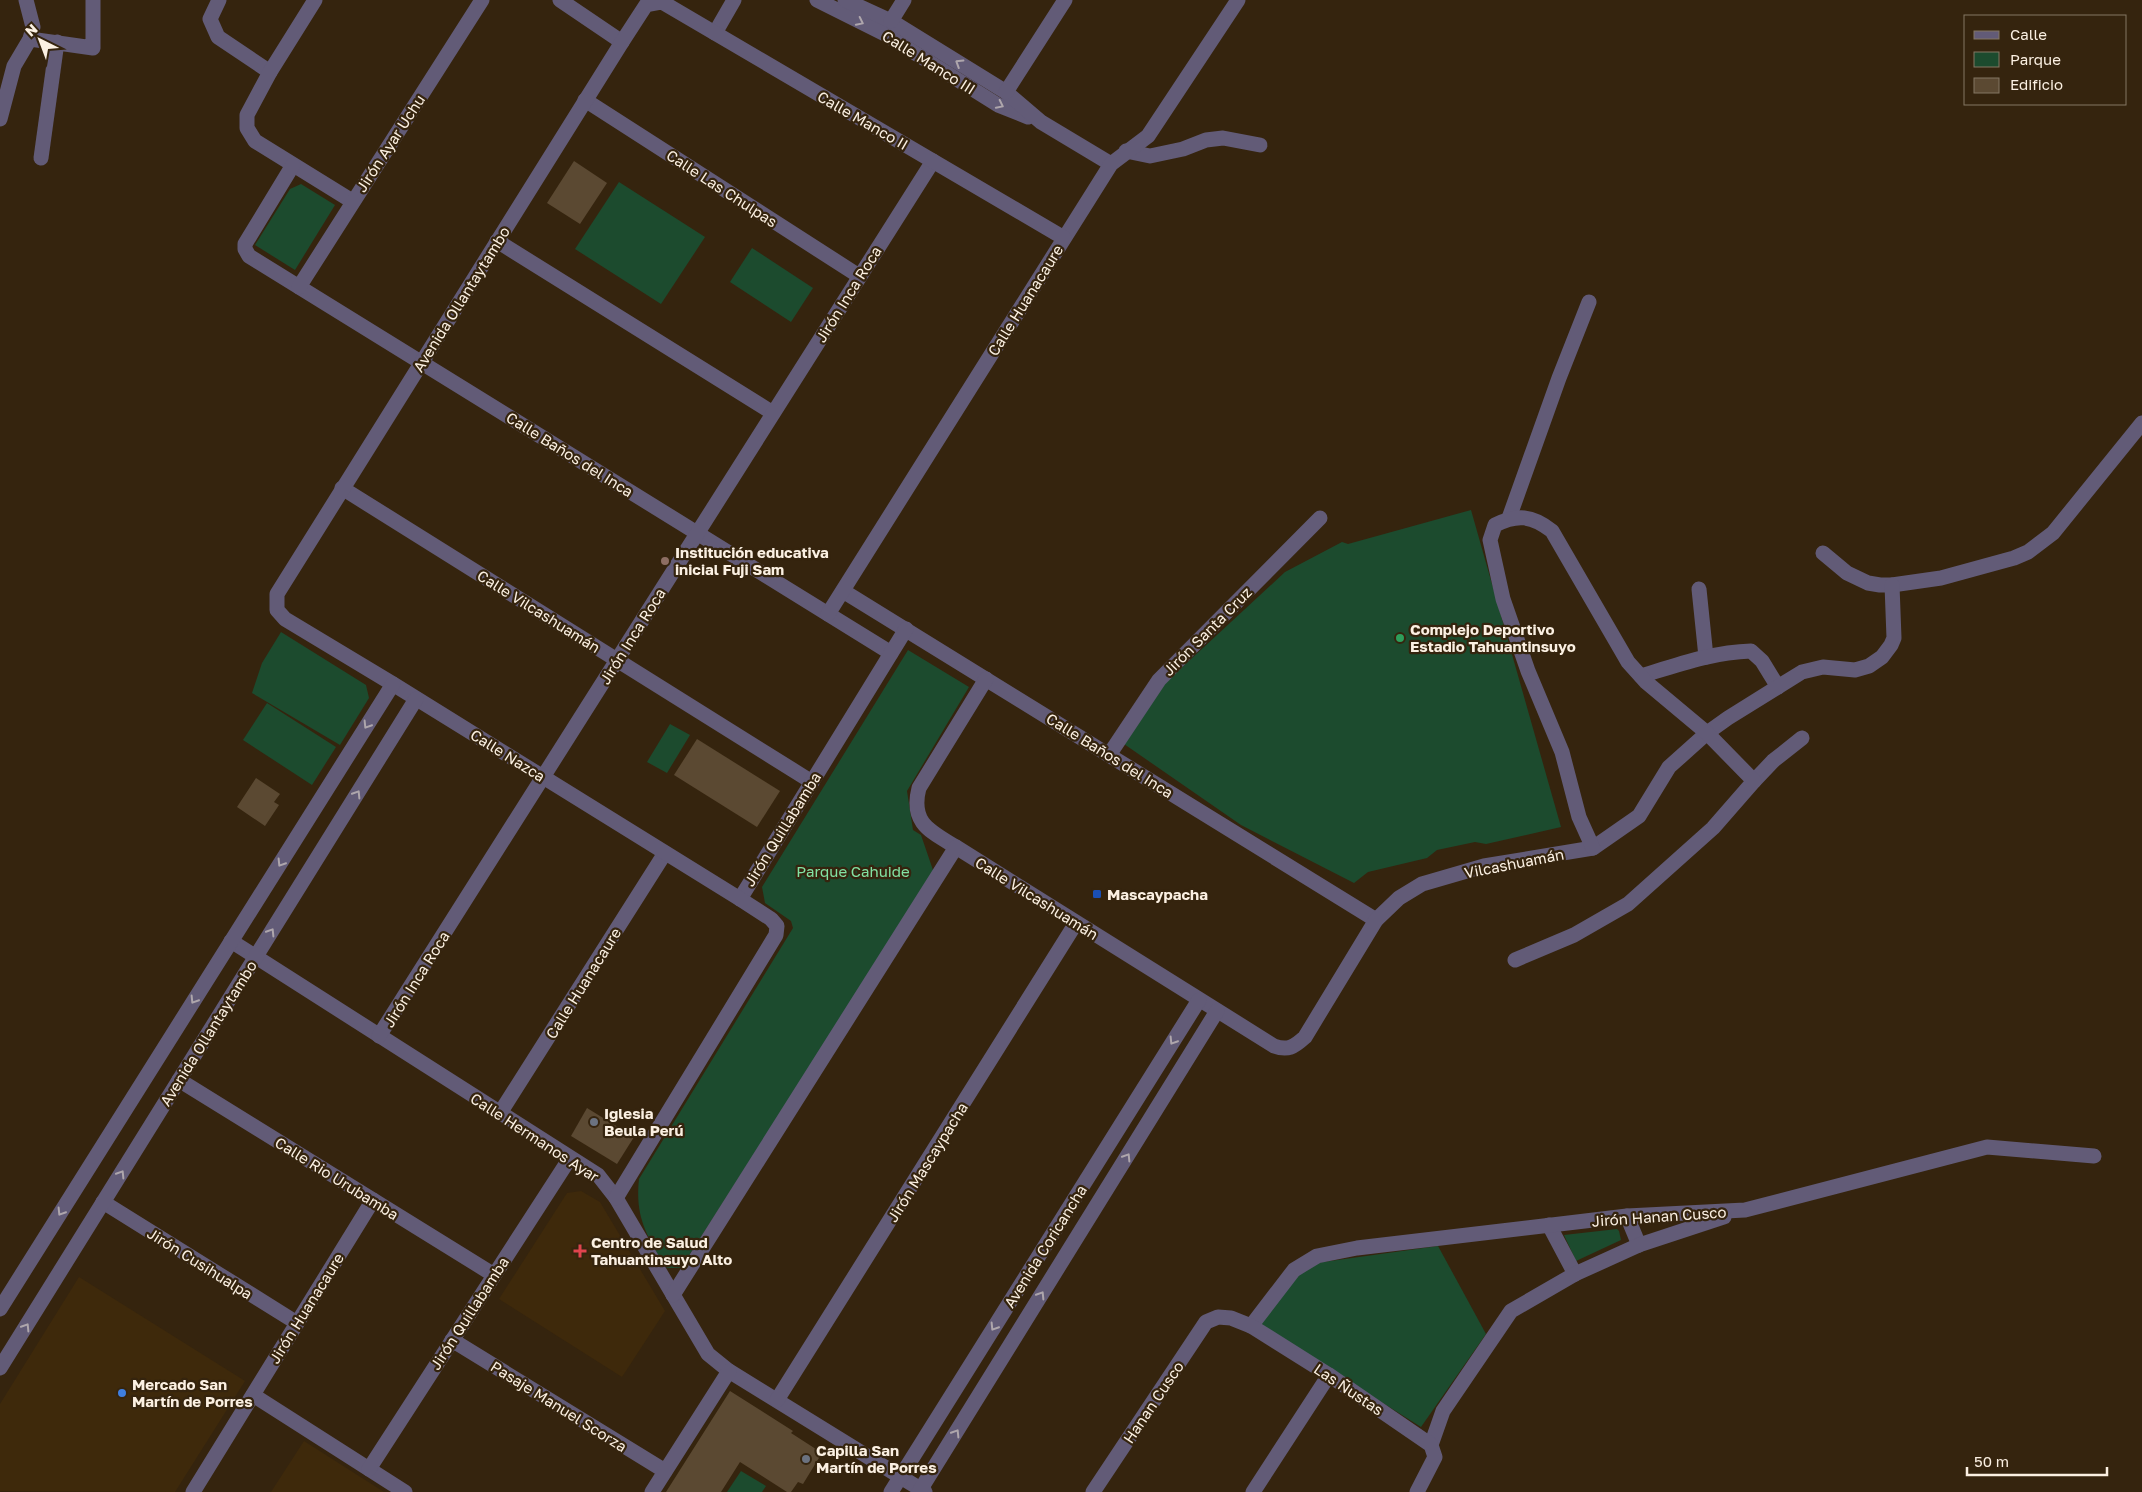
<svg xmlns="http://www.w3.org/2000/svg" width="2142" height="1492" font-family="'Golos Text',sans-serif">
<rect width="100%" height="100%" fill="#35240e"/>
<!-- built -->
<g fill="#3e290b">
<path d="M581,1191L600,1202L665,1311L622,1377L499,1299L567,1193Z"/>
<path d="M79,1277L245,1381L175,1492L0,1491V1404Z"/>
<path d="M304,1441L384,1492H271Z"/>
</g>
<!-- green -->
<g fill="#1c4b2e">
<path d="M619,182L705,237L661,304L575,249Z"/>
<path d="M301,184L335,205L295,270L255,245L290,189Z"/>
<path d="M752,248L813,288L791,322L730,282Z"/>
<path d="M1471,510L1561,827L1486,844L1475,842L1437,850L1427,858L1368,872L1354,883L1241,825L1124,744L1163,685L1285,572L1342,542L1348,544Z"/>
<path d="M281,632L366,685L369,698L340,745L252,693L262,663Z"/>
<path d="M908,650L969,687L907,791L913,830L921,835L934,873L681,1268H667L663,1265C646,1232 635,1217 639,1179L793,928L791,921L765,903L762,887Z"/>
<path d="M267,703L336,747L312,785L243,740Z"/>
<path d="M670,724L690,735L667,773L647,762Z"/>
<path d="M1617,1229L1619,1231L1621,1240L1576,1261L1564,1235Z"/>
<path d="M1438,1246L1486,1334L1421,1427L1259,1325L1303,1270L1316,1263Z"/>
<path d="M741,1471L766,1486L762,1492H727Z"/>
</g>
<!-- building -->
<g fill="#5b4932">
<path d="M574,161L607,183L580,224L547,203Z"/>
<path d="M697,739L780,791L757,827L674,775Z"/>
<path d="M256,778L280,794L274,802L279,805L265,826L237,807Z"/>
<path d="M587,1108L634,1137L617,1164L571,1136Z"/>
<path d="M730,1391L793,1431L791,1433L822,1453L803,1484L798,1482L791,1492H787L740,1462L721,1492H666Z"/>
</g>
<g fill="none" stroke-linecap="round" stroke-linejoin="round">
<!-- minor -->
<g stroke="#625b77" stroke-width="15">
<path d="M219,0L210,19L218,37L270,72"/>
<path d="M315,0L270,72L247,115V128L255,141L352,201"/>
<path d="M560,0L622,42"/>
<path d="M817,0L883,33L998,105L1028,117"/>
<path d="M845,0L891,21L1006,92L1041,122L1111,164"/>
<path d="M891,21L904,0"/>
<path d="M715,33L734,0"/>
<path d="M30,39L93,48V0"/>
<path d="M1006,92L1065,0"/>
<path d="M585,100L859,276"/>
<path d="M0,119L14,66L30,39L33,27L26,0"/>
<path d="M1126,151L1150,156L1183,149L1206,140L1223,138L1260,145"/>
<path d="M41,158L57,42"/>
<path d="M293,165L245,244V249L249,256L891,653"/>
<path d="M497,241L773,413"/>
<path d="M299,287L482,0"/>
<path d="M342,488L812,782"/>
<path d="M1509,518L1559,378L1589,302"/>
<path d="M1823,553L1847,573L1868,583L1880,585H1892L1941,578L2014,558L2028,552L2053,533L2142,423"/>
<path d="M1699,589L1706,657"/>
<path d="M843,591L1376,920"/>
<path d="M828,614L1111,164L1148,136L1238,0"/>
<path d="M1641,676C1677,665 1713,652 1751,651L1762,661L1778,687"/>
<path d="M986,679L919,788C910,823 930,831 956,847L1274,1046C1288,1051 1294,1047 1305,1037L1376,920L1399,898L1422,884L1484,866L1593,848L1639,816L1669,767L1707,733L1728,718L1802,672L1823,667L1855,670L1869,666L1882,657L1891,645L1894,638L1892,585"/>
<path d="M1109,755L1159,680L1320,518"/>
<path d="M1754,781L1773,761L1802,738"/>
<path d="M740,899L906,629"/>
<path d="M231,941L598,1175L616,1198L708,1354L729,1371L925,1492"/>
<path d="M1515,960L1574,935L1628,904L1713,828L1754,781L1707,733L1646,682L1628,662L1552,531C1532,515 1517,514 1495,525L1490,540L1503,599L1528,671L1562,752L1579,817L1593,848"/>
<path d="M379,1036L933,161"/>
<path d="M179,1080L494,1275"/>
<path d="M500,1113L665,853"/>
<path d="M616,1198L776,935L777,926L771,919L740,899L393,684L285,619L277,610V594L622,42L646,5L662,2L1064,238"/>
<path d="M103,1202L297,1323"/>
<path d="M1627,1216L1639,1245"/>
<path d="M1549,1225L1575,1274"/>
<path d="M673,1295L956,847"/>
<path d="M0,1309L393,684"/>
<path d="M1251,1326L1294,1270L1317,1256L1357,1248L1627,1216L1745,1210L1987,1147L2094,1156"/>
<path d="M452,1340L665,1471"/>
<path d="M0,1368L416,699"/>
<path d="M253,1395L405,1492"/>
<path d="M777,1400L1076,923"/>
<path d="M1431,1445L1443,1411L1511,1311L1575,1274L1639,1245L1724,1217"/>
<path d="M369,1469L570,1158"/>
<path d="M193,1492L373,1200"/>
<path d="M652,1492L729,1371"/>
<path d="M891,1492L1199,1000"/>
<path d="M919,1492L1217,1011"/>
<path d="M1093,1492L1206,1322L1218,1317L1231,1318L1251,1326L1329,1375L1431,1445L1435,1457L1417,1492"/>
<path d="M1253,1492L1329,1375"/>
</g>
</g>
<!-- one-way arrows -->
<defs><path id="oneway-chevron" d="M-2-3.5L2.5 0L-2 3.5" fill="none" stroke-width="1.6" stroke-linecap="round" stroke-linejoin="round" transform="scale(1.25)"/></defs>
<g stroke="#aea6ac">
<use href="#oneway-chevron" transform="translate(860 22) rotate(26)"/>
<use href="#oneway-chevron" transform="translate(959 63) rotate(-148)"/>
<use href="#oneway-chevron" transform="translate(1000 105) rotate(26)"/>
<use href="#oneway-chevron" transform="translate(367 725) rotate(122)"/>
<use href="#oneway-chevron" transform="translate(357 794) rotate(-58)"/>
<use href="#oneway-chevron" transform="translate(281 863) rotate(122)"/>
<use href="#oneway-chevron" transform="translate(271 932) rotate(-58)"/>
<use href="#oneway-chevron" transform="translate(194 1000) rotate(122)"/>
<use href="#oneway-chevron" transform="translate(1173 1041) rotate(122)"/>
<use href="#oneway-chevron" transform="translate(1127 1157) rotate(-58)"/>
<use href="#oneway-chevron" transform="translate(121 1174) rotate(-58)"/>
<use href="#oneway-chevron" transform="translate(61 1212) rotate(122)"/>
<use href="#oneway-chevron" transform="translate(1041 1295) rotate(-58)"/>
<use href="#oneway-chevron" transform="translate(26 1327) rotate(-58)"/>
<use href="#oneway-chevron" transform="translate(994 1327) rotate(122)"/>
<use href="#oneway-chevron" transform="translate(956 1433) rotate(-58)"/>
</g>
<!-- markers -->
<circle fill="#8d6e63" stroke="#35240e" stroke-width="2" cx="665" cy="561" r="5"/>
<circle fill="#2e9e5b" stroke="#35240e" stroke-width="2" cx="1400" cy="638" r="5"/>
<rect fill="#1a4fb4" stroke="#35240e" stroke-width="2" x="1092" y="889" width="10" height="10" rx="2.5"/>
<g fill="#6b7280" stroke="#35240e" stroke-width="2">
<circle cx="594" cy="1122" r="5"/>
<circle cx="806" cy="1459" r="5"/>
</g>
<path fill="#e0444e" stroke="#35240e" stroke-width="2" d="M577.5 1243.5h5v5h5v5h-5v5h-5v-5h-5v-5h5z"/>
<circle fill="#3f7fe0" stroke="#35240e" stroke-width="2" cx="122" cy="1393" r="5"/>
<g text-anchor="middle" dominant-baseline="central" stroke-width="4.5" stroke-linejoin="round" paint-order="stroke">
<!-- street labels -->
<g font-size="15" fill="#fbf0e2" stroke="#35240e">
<text transform="translate(929 62) rotate(32)">Calle Manco III</text>
<text transform="translate(863 120) rotate(30)">Calle Manco II</text>
<text transform="translate(390 143) rotate(-57)">Jirón Ayar Uchu</text>
<text transform="translate(722 188) rotate(33)">Calle Las Chulpas</text>
<text transform="translate(848 294) rotate(-58)">Jirón Inca Roca</text>
<text transform="translate(461 299) rotate(-58)">Avenida Ollantaytambo</text>
<text transform="translate(1025 300) rotate(-58)">Calle Huanacaure</text>
<text transform="translate(570 454) rotate(32)">Calle Baños del Inca</text>
<text transform="translate(539 611) rotate(32)">Calle Vilcashuamán</text>
<text transform="translate(1207 631) rotate(-45)">Jirón Santa Cruz</text>
<text transform="translate(632 636) rotate(-58)">Jirón Inca Roca</text>
<text transform="translate(508 755) rotate(32)">Calle Nazca</text>
<text transform="translate(1110 755) rotate(32)">Calle Baños del Inca</text>
<text transform="translate(782 829) rotate(-58)">Jirón Quillabamba</text>
<text transform="translate(1514 863) rotate(-11)">Vilcashuamán</text>
<text transform="translate(1037 898) rotate(32)">Calle Vilcashuamán</text>
<text transform="translate(416 979) rotate(-58)">Jirón Inca Roca</text>
<text transform="translate(583 983) rotate(-58)">Calle Huanacaure</text>
<text transform="translate(208 1033) rotate(-58)">Avenida Ollantaytambo</text>
<text transform="translate(535 1137) rotate(33)">Calle Hermanos Ayar</text>
<text transform="translate(927 1162) rotate(-58)">Jirón Mascaypacha</text>
<text transform="translate(337 1178) rotate(32)">Calle Rio Urubamba</text>
<text transform="translate(1659 1216) rotate(-4)">Jirón Hanan Cusco</text>
<text transform="translate(1045 1246) rotate(-58)">Avenida Coricancha</text>
<text transform="translate(200 1263) rotate(32)">Jirón Cusihualpa</text>
<text transform="translate(306 1308) rotate(-58)">Jirón Huanacaure</text>
<text transform="translate(469 1313) rotate(-57)">Jirón Quillabamba</text>
<text transform="translate(1349 1389) rotate(34)">Las Ñustas</text>
<text transform="translate(1153 1402) rotate(-56)">Hanan Cusco</text>
<text transform="translate(559 1406) rotate(32)">Pasaje Manuel Scorza</text>
</g>
<!-- poi labels -->
<g font-size="15" font-weight="bold" fill="#fbf0e2" stroke="#35240e" text-anchor="start">
<text x="675" y="552">Institución educativa<tspan x="675" dy="17">inicial Fuji Sam</tspan></text>
<text x="1410" y="629">Complejo Deportivo<tspan x="1410" dy="17">Estadio Tahuantinsuyo</tspan></text>
<text x="1107" y="894">Mascaypacha</text>
<text x="604" y="1113">Iglesia<tspan x="604" dy="17">Beula Perú</tspan></text>
<text x="591" y="1242">Centro de Salud<tspan x="591" dy="17">Tahuantinsuyo Alto</tspan></text>
<text x="132" y="1384">Mercado San<tspan x="132" dy="17">Martín de Porres</tspan></text>
<text x="816" y="1450">Capilla San<tspan x="816" dy="17">Martín de Porres</tspan></text>
</g>
<!-- park labels -->
<g font-size="15" fill="#82e2a3" stroke="#35240e">
<text x="853" y="871">Parque Cahuide</text>
</g>
</g>
<!-- legend -->
<rect x="1964" y="15" width="162" height="90" fill="#35240e" stroke="#847663"/>
<rect x="1974" y="31" width="25" height="8" fill="#625b77" stroke="#847663"/>
<text x="2010" y="40" font-size="15" fill="#fbf0e2">Calle</text>
<rect x="1974" y="52" width="25" height="15" fill="#1c4b2e" stroke="#847663"/>
<text x="2010" y="65" font-size="15" fill="#fbf0e2">Parque</text>
<rect x="1974" y="78" width="25" height="15" fill="#5b4932" stroke="#847663"/>
<text x="2010" y="90" font-size="15" fill="#fbf0e2">Edificio</text>
<!-- north arrow -->
<g transform="translate(40 40) rotate(318)" stroke="#35240e" stroke-width="4" paint-order="stroke">
<path d="M0-4L9 19L0 12L-9 19Z" fill="#fbf0e2"/>
<text y="-8" font-size="14" font-weight="bold" text-anchor="middle" fill="#fbf0e2">N</text>
</g>
<!-- scale -->
<path d="M1967 1467v8h140v-8" fill="none" stroke="#fbf0e2" stroke-width="2.5"/>
<text x="1974" y="1467" font-size="15" fill="#fbf0e2" stroke="#35240e" stroke-width="4" paint-order="stroke">50 m</text>
</svg>
